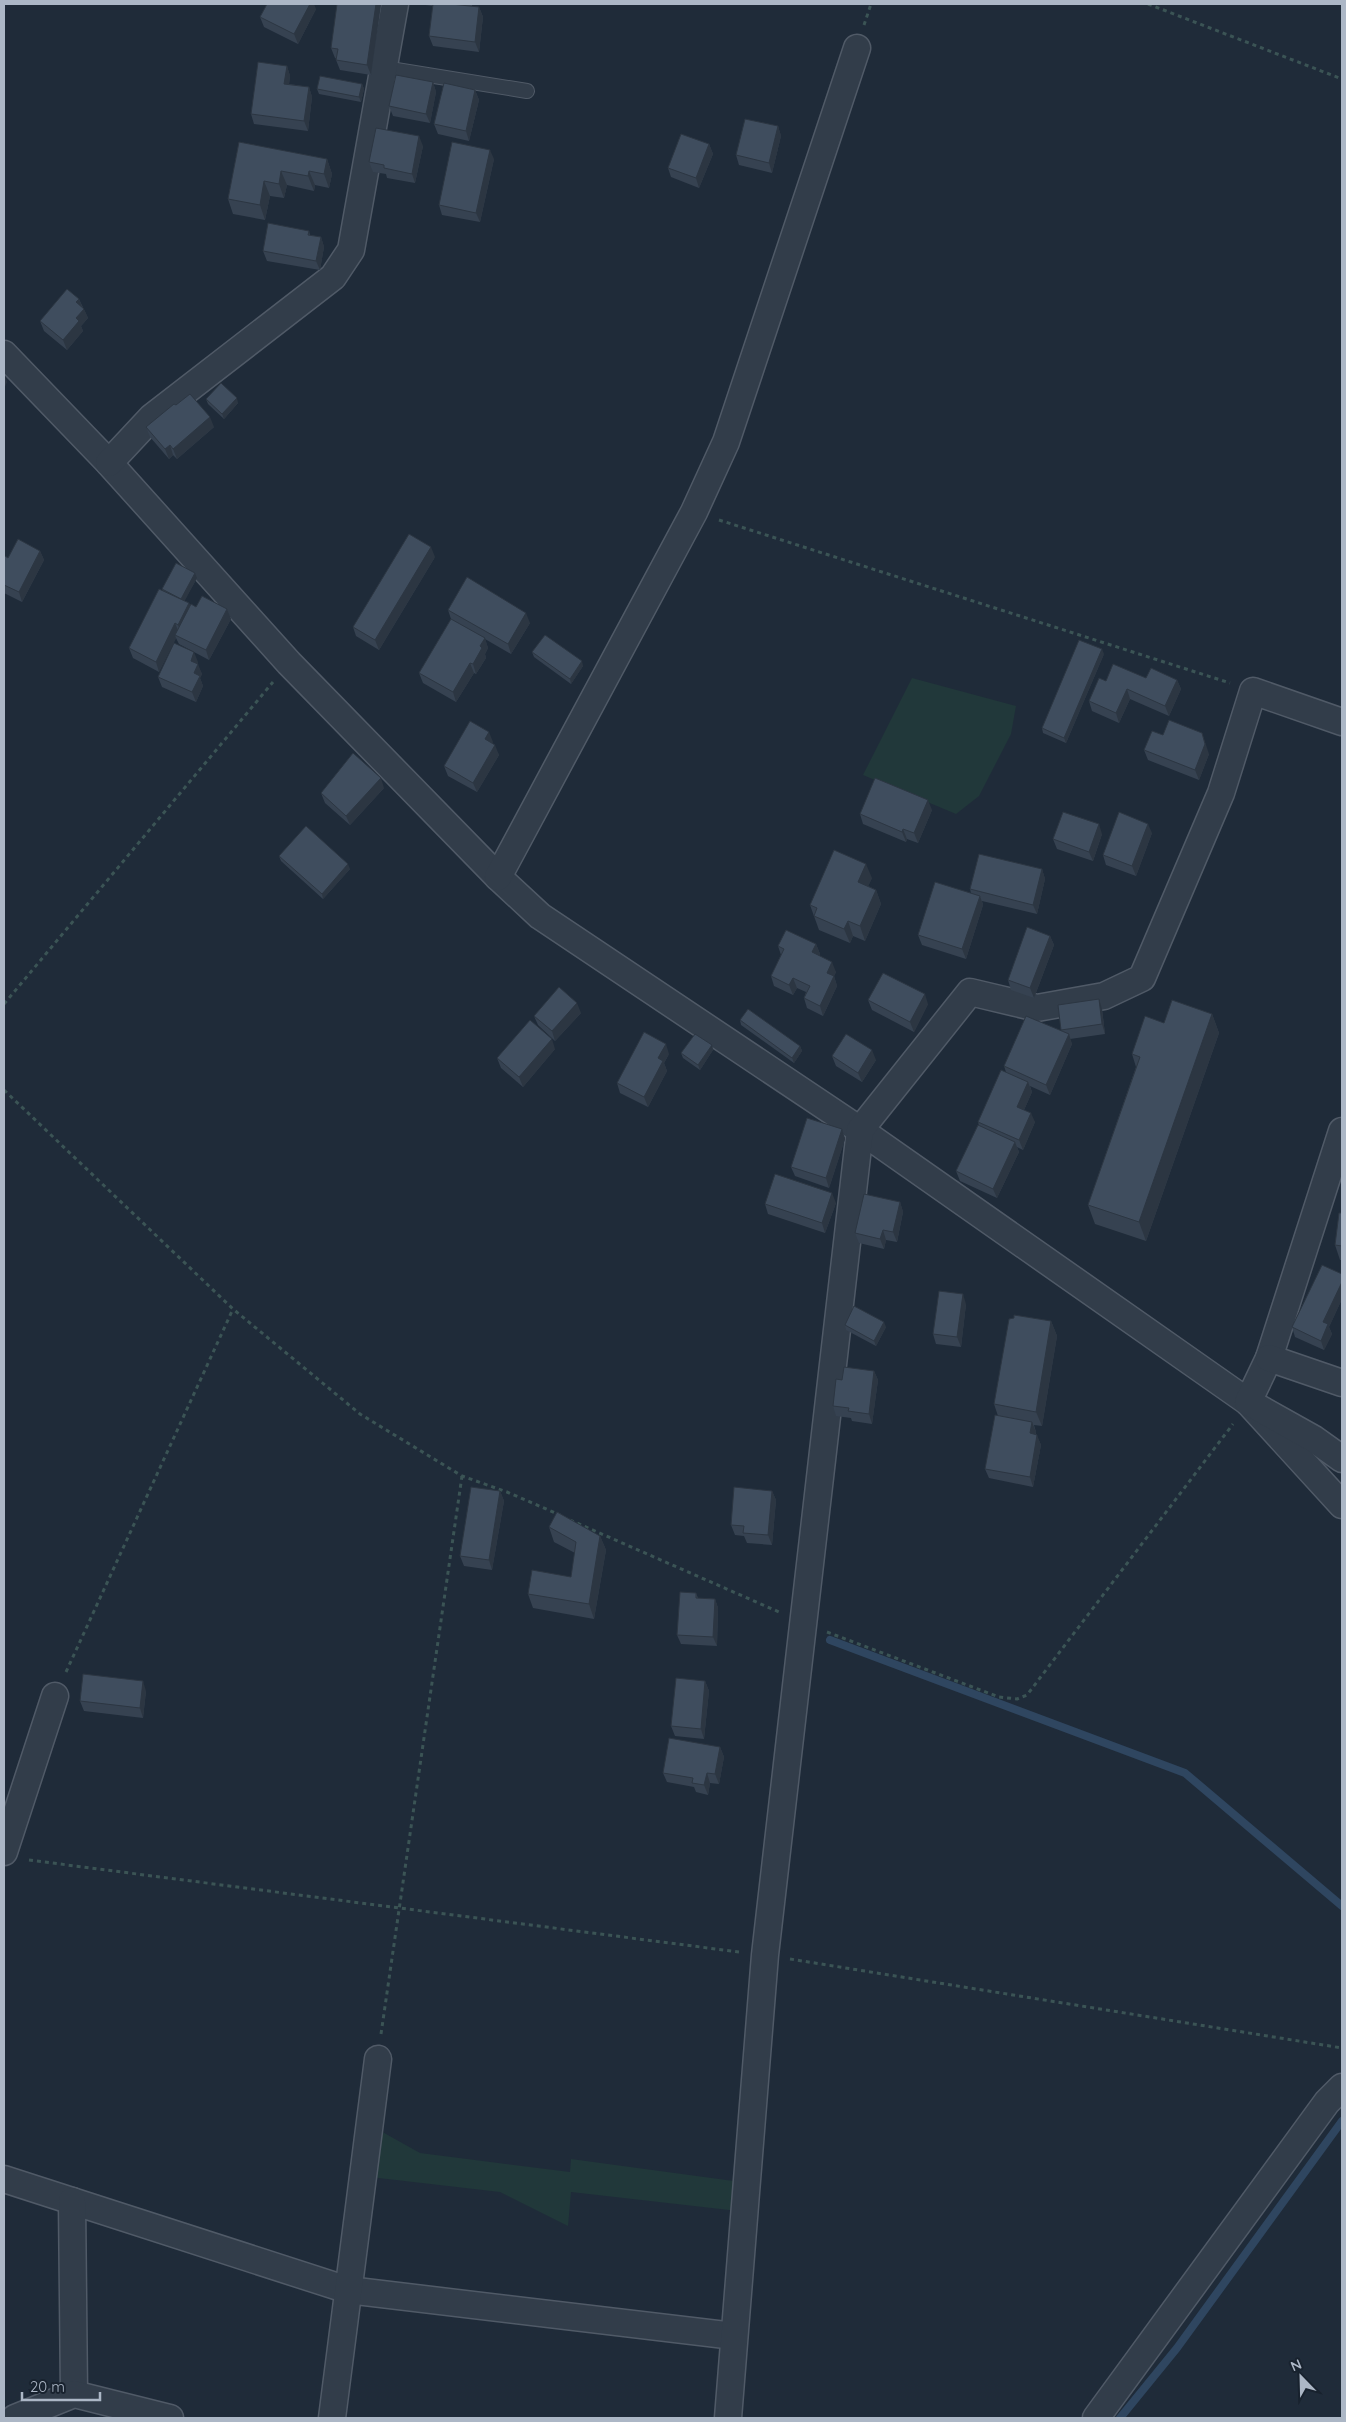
<svg xmlns="http://www.w3.org/2000/svg" width="1346" height="2422" font-family="Quicksand,sans-serif">
<rect width="100%" height="100%" fill="#1f2b39"/>
<!-- green -->
<g fill="#21383a">
<path d="M912,678L1016,706L1011,734L979,796L956,814L863,775Z"/>
<path d="M377,2129L420,2153L570,2172L571,2159L741,2182L738,2211L571,2192L568,2226L500,2192L370,2177Z"/>
</g>
<g fill="none" stroke-linecap="round" stroke-linejoin="round">
<!-- stream -->
<g stroke="#2f4660" stroke-width="8">
<path d="M830,1640L1185,1773L1342,1906"/>
<path d="M1120,2418L1177,2348L1342,2121"/>
</g>
<!-- service casing -->
<g stroke="#505a67" stroke-width="16">
<path id="service" d="M384,68L527,91"/>
</g>
<!-- minor casing -->
<g stroke="#505a67" stroke-width="29">
<g id="minor">
<path d="M4,354L109,463L289,663L498,877L540,916L860,1130L1248,1402L1342,1505"/>
<path d="M109,463L152,417L333,277L351,250L395,4"/>
<path d="M498,877L694,512L726,442L857,48"/>
<path d="M1342,1131L1269,1358L1248,1402L1314,1439L1342,1459"/>
<path d="M1269,1358L1342,1383"/>
<path d="M4,1852L55,1696"/>
<path d="M4,2179L348,2290L734,2336"/>
<path d="M72,2201L74,2394"/>
<path d="M15,2418L74,2394L170,2418"/>
<path d="M332,2418L378,2059"/>
<path d="M728,2418L765,1955L860,1130L970,992L1037,1008L1104,996L1142,978L1221,793L1253,691L1342,722"/>
<path d="M1096,2418L1327,2102L1342,2087"/>
</g>
</g>
<!-- path -->
<g stroke="#3b5455" stroke-width="3" stroke-dasharray="4 4" stroke-linecap="butt">
<path d="M1148,4L1342,79"/>
<path d="M864,25L871,4"/>
<path d="M719,520L1230,683"/>
<path d="M4,1004L273,682"/>
<path d="M4,1090L233,1309L360,1414L462,1476L507,1492L560,1515"/>
<path d="M570,1520L779,1612"/>
<path d="M827,1632L999,1697L1017,1699L1027,1695L1233,1424"/>
<path d="M66,1672L233,1309"/>
<path d="M29,1860L739,1952"/>
<path d="M790,1959L1342,2048"/>
<path d="M381,2034L462,1476"/>
</g>
<!-- service -->
<use href="#service" stroke="#323d4a" stroke-width="14"/>
<!-- minor -->
<use href="#minor" stroke="#323d4a" stroke-width="26"/>
</g>
<!-- wall -->
<g fill="#364251">
<path d="M381,4L371,75L340,70L336,60L337,59L335,58L331,48Z"/>
<path d="M418,4H472V6L479,7L483,17L479,52L433,46L429,36L433,6Z"/>
<path d="M316,9L298,44L264,27L260,17Z"/>
<path d="M287,66L290,76L289,84L309,87L312,97L308,131L254,124L251,114Z"/>
<path d="M433,82L436,92L430,123L393,116L389,106Z"/>
<path d="M362,84L364,89L361,102L319,94L317,89Z"/>
<path d="M475,90L479,100L469,141L438,134L434,124Z"/>
<path d="M778,126L781,136L772,173L739,165L736,155Z"/>
<path d="M239,142L327,159L332,174L329,188L315,185L314,191L287,185L284,198L270,196L265,220L233,214L228,199Z"/>
<path d="M709,144L713,154L699,188L671,177L668,168Z"/>
<path d="M423,146L415,183L387,178L386,174L373,172L369,162Z"/>
<path d="M494,159L480,222L442,215L439,205Z"/>
<path d="M309,231L310,235L321,237L324,247L320,270L267,261L263,251Z"/>
<path d="M79,299L88,318L81,326L83,331L67,350L44,331L40,321Z"/>
<path d="M206,399L238,403L224,419L208,404Z"/>
<path d="M146,427H214L177,459L173,455L169,459L150,437Z"/>
<path d="M40,551L44,560L22,602L4,593V558H8Z"/>
<path d="M435,557L379,650L356,636L353,627Z"/>
<path d="M197,578L184,601L189,603L190,606L227,609L231,619L209,660L179,644L176,638L159,672L133,658L129,648L163,591L162,589Z"/>
<path d="M448,610L530,623L511,654L485,639L488,648L485,654L486,658L476,674L474,673L456,702L423,683L419,673L451,619Z"/>
<path d="M532,652L583,666L571,684L534,657Z"/>
<path d="M1104,654L1066,743L1043,733L1042,728Z"/>
<path d="M198,662L197,664L202,674L200,678L203,686L196,702L162,687L158,677Z"/>
<path d="M1146,678L1177,680L1181,689L1169,716L1130,699L1119,723L1092,711L1089,701L1106,681Z"/>
<path d="M493,742L492,743L499,755L477,792L448,776L444,766Z"/>
<path d="M1144,750L1209,754L1199,780L1148,760Z"/>
<path d="M384,788L350,825L325,803L321,793Z"/>
<path d="M932,810L918,843L907,839L906,842L863,824L860,814Z"/>
<path d="M1152,833L1136,876L1106,865L1103,855Z"/>
<path d="M1102,834L1093,861L1057,849L1053,839Z"/>
<path d="M279,856L350,869L323,899L281,861Z"/>
<path d="M1042,869L1045,879L1037,914L982,901L983,905L966,959L922,945L918,935L971,893L970,889Z"/>
<path d="M872,878L868,886L876,890L881,904L865,941L853,936L850,943L819,930L810,905Z"/>
<path d="M1050,936L1054,945L1034,998L1011,990L1008,980Z"/>
<path d="M816,944L820,954L819,956L836,972L834,976L837,986L823,1016L807,1008L804,998L806,992L797,988L793,995L774,986L771,976L781,955L778,946Z"/>
<path d="M868,1000L928,1004L914,1032L872,1010Z"/>
<path d="M1102,1009L1105,1034L1070,1039L1072,1044L1050,1095L1030,1086L1032,1092L1024,1110L1035,1122L1023,1150L1017,1147L1019,1152L997,1198L960,1181L956,1171L979,1126L978,1122L1006,1072L1004,1066L1062,1032L1061,1030Z"/>
<path d="M581,1013L555,1041L538,1025L534,1016Z"/>
<path d="M1212,1014L1219,1033L1146,1241L1095,1224L1088,1205L1136,1067L1132,1054L1164,1023Z"/>
<path d="M740,1020L800,1046L802,1051L794,1063L741,1025Z"/>
<path d="M712,1045L713,1050L700,1070L683,1058L681,1053Z"/>
<path d="M555,1049L523,1087L501,1068L497,1058Z"/>
<path d="M669,1054L664,1063L667,1071L648,1107L620,1093L617,1083Z"/>
<path d="M832,1056L876,1060L862,1082L836,1066Z"/>
<path d="M845,1139L829,1188L795,1176L791,1167Z"/>
<path d="M900,1202L903,1212L897,1242L886,1240L884,1249L859,1243L855,1233Z"/>
<path d="M836,1203L825,1233L768,1214L765,1204Z"/>
<path d="M1342,1213V1260H1340L1335,1245Z"/>
<path d="M1342,1274V1299L1329,1327L1332,1334L1324,1350L1295,1337L1292,1327Z"/>
<path d="M966,1304L961,1347L936,1344L933,1334Z"/>
<path d="M1051,1321L1057,1336L1042,1426L1034,1425L1036,1432V1434L1041,1445L1033,1487L989,1478L985,1469L998,1416L994,1404Z"/>
<path d="M845,1325L886,1327L876,1346L846,1330Z"/>
<path d="M874,1371L878,1380L872,1424L852,1421L851,1418L836,1416L833,1406L842,1380Z"/>
<path d="M500,1491L504,1501L492,1570L464,1566L460,1556Z"/>
<path d="M772,1491L776,1500L772,1545L747,1543L744,1536L735,1535L731,1525Z"/>
<path d="M549,1527L600,1536L606,1550L594,1619L533,1608L528,1594L571,1577L575,1553L554,1542Z"/>
<path d="M696,1593L698,1598L715,1599L718,1608L717,1646L681,1644L677,1635Z"/>
<path d="M705,1681L709,1691L704,1739L675,1736L671,1726Z"/>
<path d="M146,1691L143,1718L84,1711L80,1701Z"/>
<path d="M720,1747L724,1757L719,1784L710,1783L708,1795L696,1792L694,1787L667,1782L663,1773Z"/>
</g>
<!-- shaded-wall -->
<g fill="#2c3642">
<path d="M310,4H314L316,9L298,44L294,34Z"/>
<path d="M376,4H381L371,75L367,65Z"/>
<path d="M479,7L483,17L479,52L475,42Z"/>
<path d="M287,66L290,76L288,93L284,84Z"/>
<path d="M433,82L436,92L430,123L426,114Z"/>
<path d="M362,84L364,89L361,102L359,97Z"/>
<path d="M309,87L312,97L308,131L304,121Z"/>
<path d="M475,90L479,100L469,141L466,131Z"/>
<path d="M778,126L781,136L772,173L769,163Z"/>
<path d="M419,136L423,146L415,183L412,174Z"/>
<path d="M709,144L713,154L699,188L696,178Z"/>
<path d="M490,150L494,159L480,222L476,213Z"/>
<path d="M327,159L332,174L329,188L324,174Z"/>
<path d="M281,171L287,185L284,198L279,184Z"/>
<path d="M309,171L315,185L314,191L308,176Z"/>
<path d="M264,181L270,196L265,220L260,205Z"/>
<path d="M321,237L324,247L320,270L316,261Z"/>
<path d="M79,299L83,309L76,302Z"/>
<path d="M84,309L88,318L81,326L83,331L67,350L63,340L76,318Z"/>
<path d="M4,373L7,382L4,389Z"/>
<path d="M237,398L238,403L224,419L222,414Z"/>
<path d="M210,417L214,427L177,459L173,449Z"/>
<path d="M170,445L173,455L169,459L165,449Z"/>
<path d="M431,547L435,557L379,650L375,640Z"/>
<path d="M40,551L44,560L22,602L19,592Z"/>
<path d="M195,573L197,578L183,604L181,599Z"/>
<path d="M189,603L193,613L182,635L178,625Z"/>
<path d="M227,609L231,619L209,660L206,650Z"/>
<path d="M526,613L530,623L511,654L508,644Z"/>
<path d="M175,623L179,633L175,635L176,638L159,672L156,662Z"/>
<path d="M485,638L488,648L485,654L486,658L476,674L473,664L480,646Z"/>
<path d="M1102,649L1104,654L1066,743L1064,738Z"/>
<path d="M194,652L198,662L194,671L191,661Z"/>
<path d="M582,661L583,666L571,684L570,679Z"/>
<path d="M470,663L474,673L456,702L453,692Z"/>
<path d="M198,664L202,674L200,678L203,686L196,702L192,692L194,673Z"/>
<path d="M1177,680L1181,689L1169,716L1165,706Z"/>
<path d="M1127,689L1130,699L1119,723L1116,713Z"/>
<path d="M489,732L493,742L489,749L485,739Z"/>
<path d="M1202,733L1209,754L1199,780L1195,770Z"/>
<path d="M495,745L499,755L477,792L473,783Z"/>
<path d="M381,778L384,788L350,825L346,816Z"/>
<path d="M928,800L932,810L918,843L914,833Z"/>
<path d="M1099,824L1102,834L1093,861L1089,852Z"/>
<path d="M1148,824L1152,833L1136,876L1132,866Z"/>
<path d="M903,829L907,839L906,842L902,832Z"/>
<path d="M348,864L350,869L323,899L322,894Z"/>
<path d="M866,864L872,878L863,897L858,882Z"/>
<path d="M1042,869L1045,879L1037,914L1033,905Z"/>
<path d="M876,890L881,904L865,941L860,926Z"/>
<path d="M980,896L983,905L966,959L962,949Z"/>
<path d="M848,921L853,936L850,943L844,929Z"/>
<path d="M1050,936L1054,945L1034,998L1030,988Z"/>
<path d="M816,944L820,954L816,962L812,952Z"/>
<path d="M832,962L836,972L834,976L837,986L823,1016L820,1006L827,973Z"/>
<path d="M793,978L797,988L793,995L789,985Z"/>
<path d="M925,994L928,1004L914,1032L910,1022Z"/>
<path d="M1099,999L1102,1009L1105,1034L1102,1024Z"/>
<path d="M577,1003L581,1013L555,1041L552,1031Z"/>
<path d="M1212,1014L1219,1033L1146,1241L1139,1222Z"/>
<path d="M1069,1034L1072,1044L1050,1095L1046,1085Z"/>
<path d="M552,1039L555,1049L523,1087L519,1077Z"/>
<path d="M666,1044L669,1054L664,1063L667,1071L648,1107L644,1097L658,1058Z"/>
<path d="M712,1045L713,1050L700,1070L698,1065Z"/>
<path d="M800,1046L802,1051L794,1063L792,1058Z"/>
<path d="M872,1050L876,1060L862,1082L858,1073Z"/>
<path d="M1028,1082L1032,1092L1021,1117L1017,1107Z"/>
<path d="M1031,1113L1035,1122L1023,1150L1019,1140Z"/>
<path d="M842,1129L845,1139L829,1188L826,1178Z"/>
<path d="M1015,1142L1019,1152L997,1198L993,1189Z"/>
<path d="M832,1193L836,1203L825,1233L822,1223Z"/>
<path d="M900,1202L903,1212L897,1242L893,1232Z"/>
<path d="M883,1230L886,1240L884,1249L880,1239Z"/>
<path d="M1342,1282V1299L1329,1327L1332,1334L1324,1350L1321,1341L1323,1322Z"/>
<path d="M963,1294L966,1304L961,1347L957,1337Z"/>
<path d="M1051,1321L1057,1336L1042,1426L1036,1412Z"/>
<path d="M884,1322L886,1327L876,1346L874,1341Z"/>
<path d="M874,1371L878,1380L872,1424L869,1414Z"/>
<path d="M1032,1422L1036,1432L1034,1443L1030,1433Z"/>
<path d="M1037,1435L1041,1445L1033,1487L1030,1477Z"/>
<path d="M500,1491L504,1501L492,1570L489,1560Z"/>
<path d="M772,1491L776,1500L772,1545L768,1535Z"/>
<path d="M600,1536L606,1550L594,1619L589,1604Z"/>
<path d="M715,1599L718,1608L717,1646L713,1637Z"/>
<path d="M143,1681L146,1691L143,1718L140,1708Z"/>
<path d="M705,1681L709,1691L704,1739L701,1729Z"/>
<path d="M720,1747L724,1757L719,1784L715,1774Z"/>
<path d="M707,1773L710,1783L708,1795L704,1785Z"/>
</g>
<!-- building -->
<g fill="#3f4d5e" stroke="#2c3642">
<path d="M267,4H310L294,34L260,17Z"/>
<path d="M337,4H376L367,65L336,60L338,49L331,48Z"/>
<path d="M433,4H451L479,7L475,42L429,36Z"/>
<path d="M258,62L287,66L284,84L309,87L304,121L251,114Z"/>
<path d="M396,75L433,82L426,114L389,106Z"/>
<path d="M320,76L362,84L359,97L317,89Z"/>
<path d="M444,83L475,90L466,131L434,124Z"/>
<path d="M745,119L778,126L769,163L736,155Z"/>
<path d="M376,128L419,136L412,174L384,168V165L369,162Z"/>
<path d="M681,134L709,144L696,178L668,168Z"/>
<path d="M239,142L327,159L324,174L309,171L308,176L281,171L279,184L264,181L260,205L228,199Z"/>
<path d="M452,142L490,150L476,213L439,205Z"/>
<path d="M268,223L309,231L308,235L321,237L316,261L263,251Z"/>
<path d="M67,289L79,299L76,302L84,309L76,318L79,321L63,340L40,321Z"/>
<path d="M221,383L237,398L222,414L206,399Z"/>
<path d="M190,394L210,417L173,449L170,445L165,449L146,427L174,404L176,405Z"/>
<path d="M409,534L431,547L375,640L353,627Z"/>
<path d="M18,539L40,551L19,592L4,585V558L5,556L8,558Z"/>
<path d="M176,563L195,573L181,599L162,589Z"/>
<path d="M467,577L526,613L508,644L448,610Z"/>
<path d="M159,589L189,603L178,625L175,623L156,662L129,648Z"/>
<path d="M202,596L227,609L206,650L175,635L191,604L196,607Z"/>
<path d="M451,619L485,638L480,646L482,648L473,664L470,663L453,692L419,673Z"/>
<path d="M545,635L582,661L570,679L532,652Z"/>
<path d="M1079,640L1102,649L1064,738L1042,728Z"/>
<path d="M174,643L194,652L191,661L198,664L194,673L200,676L192,692L158,677Z"/>
<path d="M1113,664L1146,678L1151,668L1177,680L1165,706L1127,689L1116,713L1089,701L1099,678L1106,681Z"/>
<path d="M1169,720L1202,733L1205,744L1195,770L1144,750L1152,731L1163,735Z"/>
<path d="M470,721L489,732L485,739L495,745L473,783L444,766Z"/>
<path d="M353,753L381,778L346,816L321,793Z"/>
<path d="M875,778L928,800L914,833L903,829L902,832L860,814Z"/>
<path d="M1063,812L1099,824L1089,852L1053,839Z"/>
<path d="M1119,812L1148,824L1132,866L1103,855Z"/>
<path d="M306,826L348,864L322,894L279,856Z"/>
<path d="M834,850L866,864L858,882L876,890L860,926L848,921L844,929L814,916L817,908L810,905Z"/>
<path d="M979,854L1042,869L1033,905L970,889Z"/>
<path d="M935,882L980,896L962,949L918,935Z"/>
<path d="M1027,927L1050,936L1030,988L1008,980Z"/>
<path d="M786,930L816,944L812,952L832,962L827,973L834,976L820,1006L804,998L810,986L793,978L789,985L771,976L784,949L778,946Z"/>
<path d="M883,973L925,994L910,1022L868,1000Z"/>
<path d="M559,987L577,1003L552,1031L534,1016Z"/>
<path d="M1099,999L1102,1024L1061,1030L1058,1005Z"/>
<path d="M1172,1000L1212,1014L1139,1222L1088,1205L1140,1057L1132,1054L1145,1016L1164,1023Z"/>
<path d="M748,1009L800,1046L792,1058L740,1020Z"/>
<path d="M1026,1016L1069,1034L1046,1085L1004,1066Z"/>
<path d="M530,1020L552,1039L519,1077L497,1058Z"/>
<path d="M644,1032L666,1044L658,1058L663,1061L644,1097L617,1083Z"/>
<path d="M695,1034L712,1045L698,1065L681,1053Z"/>
<path d="M846,1034L872,1050L858,1073L832,1056Z"/>
<path d="M1001,1070L1028,1082L1017,1107L1031,1113L1019,1140L978,1122Z"/>
<path d="M807,1118L842,1129L826,1178L791,1167Z"/>
<path d="M978,1125L1015,1142L993,1189L956,1171Z"/>
<path d="M775,1174L832,1193L822,1223L765,1204Z"/>
<path d="M864,1194L900,1202L893,1232L883,1230L880,1239L855,1233Z"/>
<path d="M1339,1213H1342V1246L1335,1245Z"/>
<path d="M1322,1265L1342,1274V1282L1323,1322L1328,1324L1321,1341L1292,1327Z"/>
<path d="M939,1291L963,1294L957,1337L933,1334Z"/>
<path d="M854,1306L884,1322L874,1341L845,1325Z"/>
<path d="M1014,1315L1051,1321L1036,1412L994,1404L1009,1319L1014,1318Z"/>
<path d="M844,1367L874,1371L869,1414L848,1411L849,1408L833,1406L836,1379L842,1380Z"/>
<path d="M995,1415L1032,1422L1030,1433L1037,1435L1030,1477L985,1469Z"/>
<path d="M471,1487L500,1491L489,1560L460,1556Z"/>
<path d="M734,1487L772,1491L768,1535L743,1533L744,1526L731,1525Z"/>
<path d="M557,1512L600,1536L589,1604L528,1594L532,1570L571,1577L576,1542L549,1527Z"/>
<path d="M680,1592L696,1593V1598L715,1599L713,1637L677,1635Z"/>
<path d="M83,1674L143,1681L140,1708L80,1701Z"/>
<path d="M676,1678L705,1681L701,1729L671,1726Z"/>
<path d="M669,1738L720,1747L715,1774L707,1773L704,1785L692,1783L693,1778L663,1773Z"/>
</g>
<!-- border -->
<rect width="1346" height="2422" fill="none" stroke="#acb7c6" stroke-width="10"/>
<!-- north arrow -->
<g transform="translate(1301 2377) rotate(337)" stroke="#18222e" stroke-width="4" paint-order="stroke">
<path d="M0-4L9 19L0 12L-9 19Z" fill="#acb7c6"/>
<text y="-8" font-size="14" font-weight="bold" text-anchor="middle" fill="#acb7c6">N</text>
</g>
<!-- scale -->
<path d="M22 2392v8h78v-8" fill="none" stroke="#acb7c6" stroke-width="2.5"/>
<text x="30" y="2392" font-size="15" fill="#acb7c6" stroke="#18222e" stroke-width="4" paint-order="stroke">20 m</text>
</svg>
